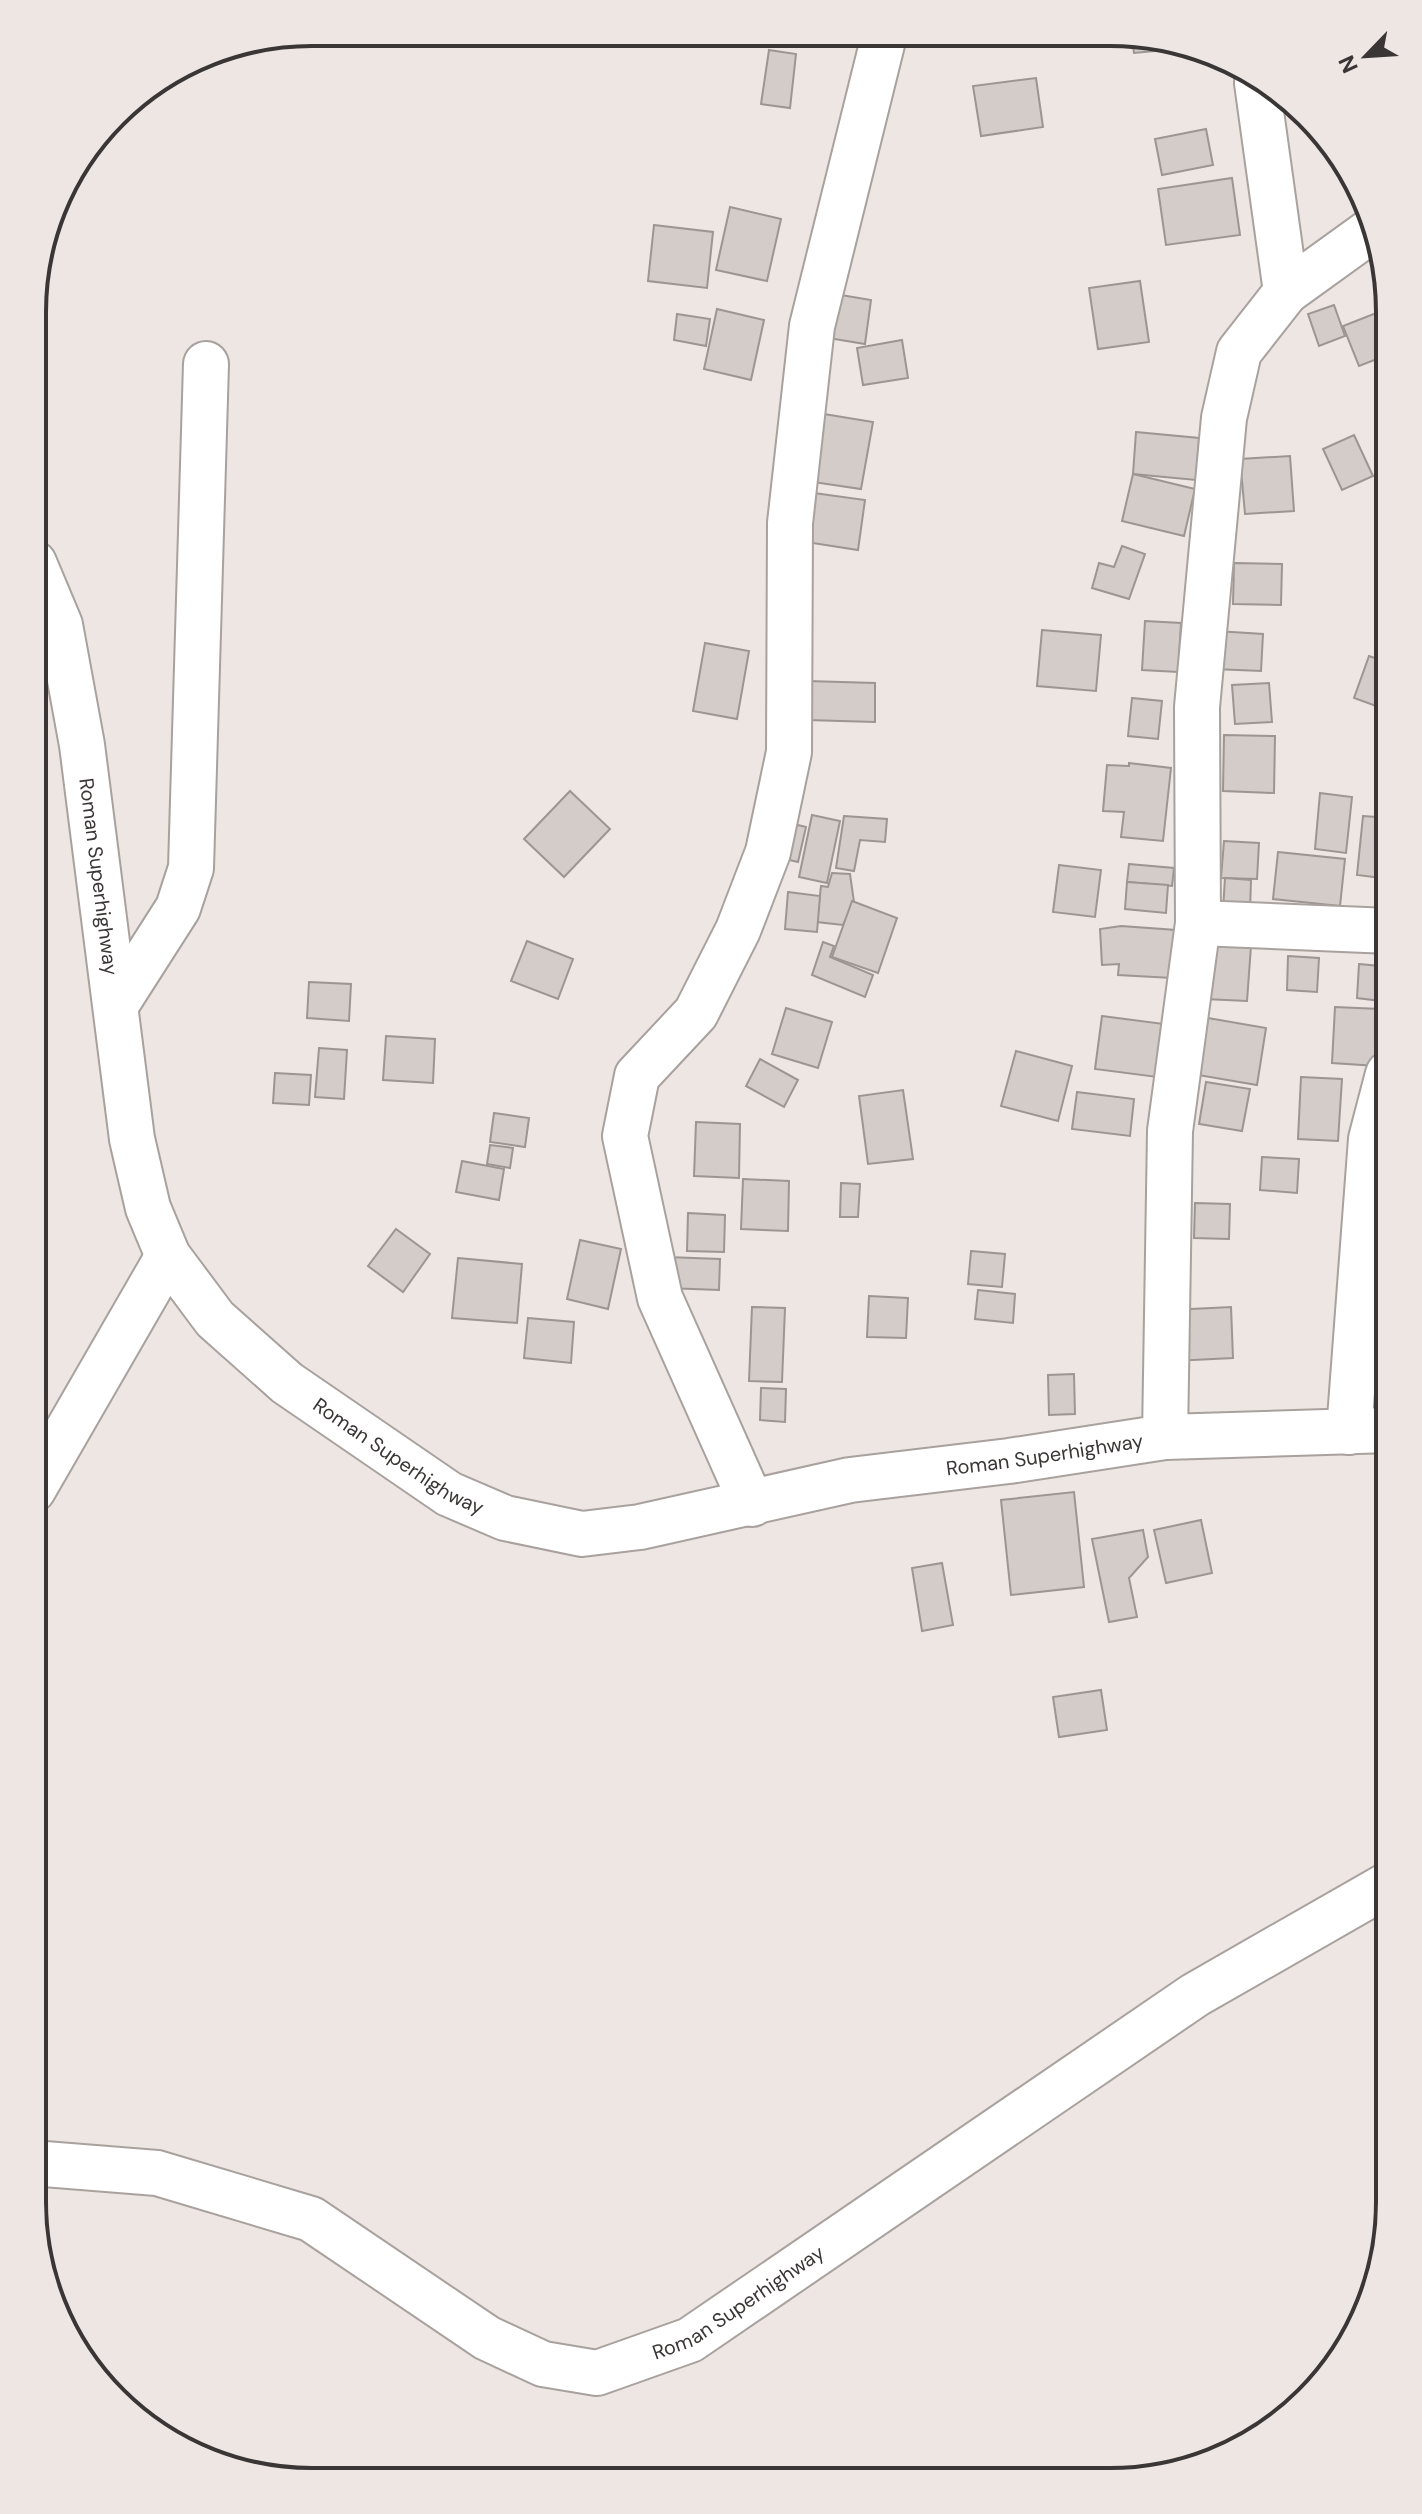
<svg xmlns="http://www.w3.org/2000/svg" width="1422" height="2514" font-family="'DM Sans',sans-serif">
<rect width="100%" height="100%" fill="#ede6e2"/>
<!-- building -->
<g fill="#d3ccc8" stroke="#9c9591" stroke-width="2">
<path d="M1132,37H1153L1154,51L1134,53Z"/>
<path d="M769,50L796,54L790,108L761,104Z"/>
<path d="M1036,78L1043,127L981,136L973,86Z"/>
<path d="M1206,129L1213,165L1162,175L1155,139Z"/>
<path d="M1232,178L1240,235L1166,245L1158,189Z"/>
<path d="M730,207L781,219L767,281L716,270Z"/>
<path d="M654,225L713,232L707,288L648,281Z"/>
<path d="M1140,281L1149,342L1098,349L1089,288Z"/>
<path d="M829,293L871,300L865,344L822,337Z"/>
<path d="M1334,305L1345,336L1319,346L1308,314Z"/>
<path d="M1389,308L1390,354L1359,366L1343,326Z"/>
<path d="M717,309L764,320L751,380L704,369Z"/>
<path d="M677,314L710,319L706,346L674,340Z"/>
<path d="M902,340L908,378L863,385L857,348Z"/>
<path d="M824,414L873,422L861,489L813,482Z"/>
<path d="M1136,432L1199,438L1196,480L1133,474Z"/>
<path d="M1354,435L1373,476L1342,490L1323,449Z"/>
<path d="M1290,456L1294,511L1245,514L1240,459Z"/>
<path d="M1133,474L1195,489L1184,536L1122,521Z"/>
<path d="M814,493L865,500L858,550L806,542Z"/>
<path d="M1390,518V546L1388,547L1376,526Z"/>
<path d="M1122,546L1145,554L1129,599L1092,588L1099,563L1114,567Z"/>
<path d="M1234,563L1282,564L1281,605L1233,604Z"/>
<path d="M1145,621L1181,623L1178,672L1142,670Z"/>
<path d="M1042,630L1101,635L1096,691L1037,686Z"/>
<path d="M1216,631L1263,634L1261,671L1214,669Z"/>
<path d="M705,643L749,651L737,719L693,711Z"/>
<path d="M1369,656L1390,663V711L1354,698Z"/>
<path d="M807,681L875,683V722L807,720Z"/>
<path d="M1269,683L1272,722L1235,724L1232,685Z"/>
<path d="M1132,698L1162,701L1158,739L1128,736Z"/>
<path d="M1224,735L1275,736L1274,793L1223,791Z"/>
<path d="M1129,763L1171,768L1163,841L1121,837L1124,812L1103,811L1107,765L1129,766Z"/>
<path d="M570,791L610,829L564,877L524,839Z"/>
<path d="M1320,793L1352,797L1346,853L1315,849Z"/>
<path d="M812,815L840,821L827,883L799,877Z"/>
<path d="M844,816L887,819L885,842L860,840L854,871L836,868Z"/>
<path d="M1363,816L1390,818V879L1357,875Z"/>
<path d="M790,823L806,827L798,862L781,858Z"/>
<path d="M1224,841L1259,843L1257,879L1221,878Z"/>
<path d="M1278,852L1345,859L1340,906L1273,899Z"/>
<path d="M1129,864L1174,868L1172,886L1127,882Z"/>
<path d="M1059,865L1101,870L1095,917L1053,912Z"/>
<path d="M832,873L850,874L854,902L843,925L817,922L821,886L828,887Z"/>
<path d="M1225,878L1251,880L1250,911L1223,910Z"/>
<path d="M1127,882L1168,885L1166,913L1125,909Z"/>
<path d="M788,892L820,896L817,932L785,929Z"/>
<path d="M852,901L897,918L878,973L832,957Z"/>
<path d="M1121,926L1176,930L1172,978L1118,975L1119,964L1102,965L1100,929Z"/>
<path d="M527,941L573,959L558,999L511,981Z"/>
<path d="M823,942L834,946L830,957L873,975L865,997L812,975Z"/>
<path d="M1208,943L1251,946L1247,1001L1205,999Z"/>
<path d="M1288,956L1319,958L1317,992L1287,990Z"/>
<path d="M1359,964L1390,967V1002L1357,998Z"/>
<path d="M309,982L351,984L349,1021L307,1018Z"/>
<path d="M1335,1007L1380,1009L1377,1066L1332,1063Z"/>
<path d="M786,1008L832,1022L818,1068L772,1054Z"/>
<path d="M1102,1016L1164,1024L1157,1077L1095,1069Z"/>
<path d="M1208,1018L1266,1028L1257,1085L1198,1075Z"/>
<path d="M386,1036L435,1039L433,1083L383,1080Z"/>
<path d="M319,1048L347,1050L344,1099L315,1097Z"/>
<path d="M1016,1051L1072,1066L1058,1121L1001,1106Z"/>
<path d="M760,1059L798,1080L784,1107L746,1086Z"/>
<path d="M275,1073L311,1075L309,1105L273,1103Z"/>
<path d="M1301,1077L1342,1079L1338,1141L1298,1139Z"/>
<path d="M1206,1082L1250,1089L1242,1131L1199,1124Z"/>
<path d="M903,1090L913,1159L868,1164L859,1096Z"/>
<path d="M1077,1092L1134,1099L1130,1136L1072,1129Z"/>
<path d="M494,1113L529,1118L525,1147L490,1142Z"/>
<path d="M696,1122L740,1124L739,1178L694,1176Z"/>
<path d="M490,1145L513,1148L510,1168L487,1164Z"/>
<path d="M1262,1157L1299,1159L1297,1193L1260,1190Z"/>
<path d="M462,1161L504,1169L499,1200L456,1192Z"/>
<path d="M743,1179L789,1181L788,1231L741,1229Z"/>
<path d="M841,1183L860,1184L858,1217H840Z"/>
<path d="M1195,1203L1230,1204L1229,1239L1194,1238Z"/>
<path d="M688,1213L725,1215L724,1252L687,1251Z"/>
<path d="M396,1229L430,1254L403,1292L368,1266Z"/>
<path d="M580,1240L621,1249L608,1309L567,1299Z"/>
<path d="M971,1251L1005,1254L1002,1287L968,1284Z"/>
<path d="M1381,1256L1390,1257V1298L1376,1296Z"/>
<path d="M667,1257L720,1259L719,1290L666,1288Z"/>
<path d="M458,1258L522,1264L517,1323L452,1318Z"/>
<path d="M978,1290L1015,1294L1013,1323L975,1319Z"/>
<path d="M869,1296L908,1298L906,1338L867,1337Z"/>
<path d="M752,1307L785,1308L782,1382L749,1381Z"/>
<path d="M1231,1307L1233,1358L1173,1361L1171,1310Z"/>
<path d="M528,1318L574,1322L571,1363L524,1358Z"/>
<path d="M1074,1374L1075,1414L1049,1415L1048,1375Z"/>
<path d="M761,1388L786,1389L785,1422L760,1420Z"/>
<path d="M1074,1492L1084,1587L1011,1595L1001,1500Z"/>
<path d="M1201,1520L1212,1573L1166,1583L1154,1530Z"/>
<path d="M1143,1530L1148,1557L1129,1578L1137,1617L1109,1622L1092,1539Z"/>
<path d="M942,1563L953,1625L922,1631L912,1568Z"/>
<path d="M1101,1690L1107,1730L1059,1737L1053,1697Z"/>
</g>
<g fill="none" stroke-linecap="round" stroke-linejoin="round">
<!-- minor casing -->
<g stroke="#a8a19d" stroke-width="48">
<g id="minor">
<path d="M1286,292L1376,227"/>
<path d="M1198,923L1390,931"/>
<path d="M116,1005L178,908L191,868L206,364"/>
<path d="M1349,1432L1371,1139L1388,1074"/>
<path d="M1165,1437L1170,1131L1198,923L1197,707L1224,418L1239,352L1286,292L1257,83"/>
<path d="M33,1490L168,1256"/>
<path d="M752,1504L660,1298L625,1136L637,1076L696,1013L738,930L768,852L789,752L790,523L812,326L884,36"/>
</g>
</g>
<!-- major casing -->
<g stroke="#a8a19d" stroke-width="48">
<g id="major">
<path id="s1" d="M34,563L60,625L82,745L132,1139L148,1208L168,1256L215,1319L287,1383L449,1494L505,1518L582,1534L640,1527L850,1480L1009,1461L1165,1437L1390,1430"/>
<path id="s2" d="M32,2163L157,2173L311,2219L487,2338L543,2364L597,2373L690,2340L1195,1995L1389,1884"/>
</g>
</g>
<!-- minor -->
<use href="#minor" stroke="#fff" stroke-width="44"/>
<!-- major -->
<use href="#major" stroke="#fff" stroke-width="44"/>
</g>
<g text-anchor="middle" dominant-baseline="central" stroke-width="8" stroke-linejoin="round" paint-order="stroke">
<!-- street labels -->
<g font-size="20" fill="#393635" stroke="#ede6e2">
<text stroke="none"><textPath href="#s1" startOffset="322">Roman Superhighway</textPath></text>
<text stroke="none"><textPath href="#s1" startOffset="1690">Roman Superhighway</textPath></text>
<text stroke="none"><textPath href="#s1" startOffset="1018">Roman Superhighway</textPath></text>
<text stroke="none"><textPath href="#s2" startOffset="774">Roman Superhighway</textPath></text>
</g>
</g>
<!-- crop -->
<path d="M0 0H1422V2514H0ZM312 46H1110A266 266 0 0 1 1376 312V2202A266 266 0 0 1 1110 2468H312A266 266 0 0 1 46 2202V312A266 266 0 0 1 312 46Z" fill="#ede6e2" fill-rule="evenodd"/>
<path fill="none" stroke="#393635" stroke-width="4" d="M312 46H1110A266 266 0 0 1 1376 312V2202A266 266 0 0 1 1110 2468H312A266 266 0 0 1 46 2202V312A266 266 0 0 1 312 46Z"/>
<!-- north arrow -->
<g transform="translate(1366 56) rotate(245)" stroke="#ede6e2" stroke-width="6" paint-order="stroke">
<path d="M0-6L14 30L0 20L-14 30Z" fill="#393635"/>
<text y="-12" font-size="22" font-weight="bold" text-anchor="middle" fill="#393635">N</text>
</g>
</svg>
